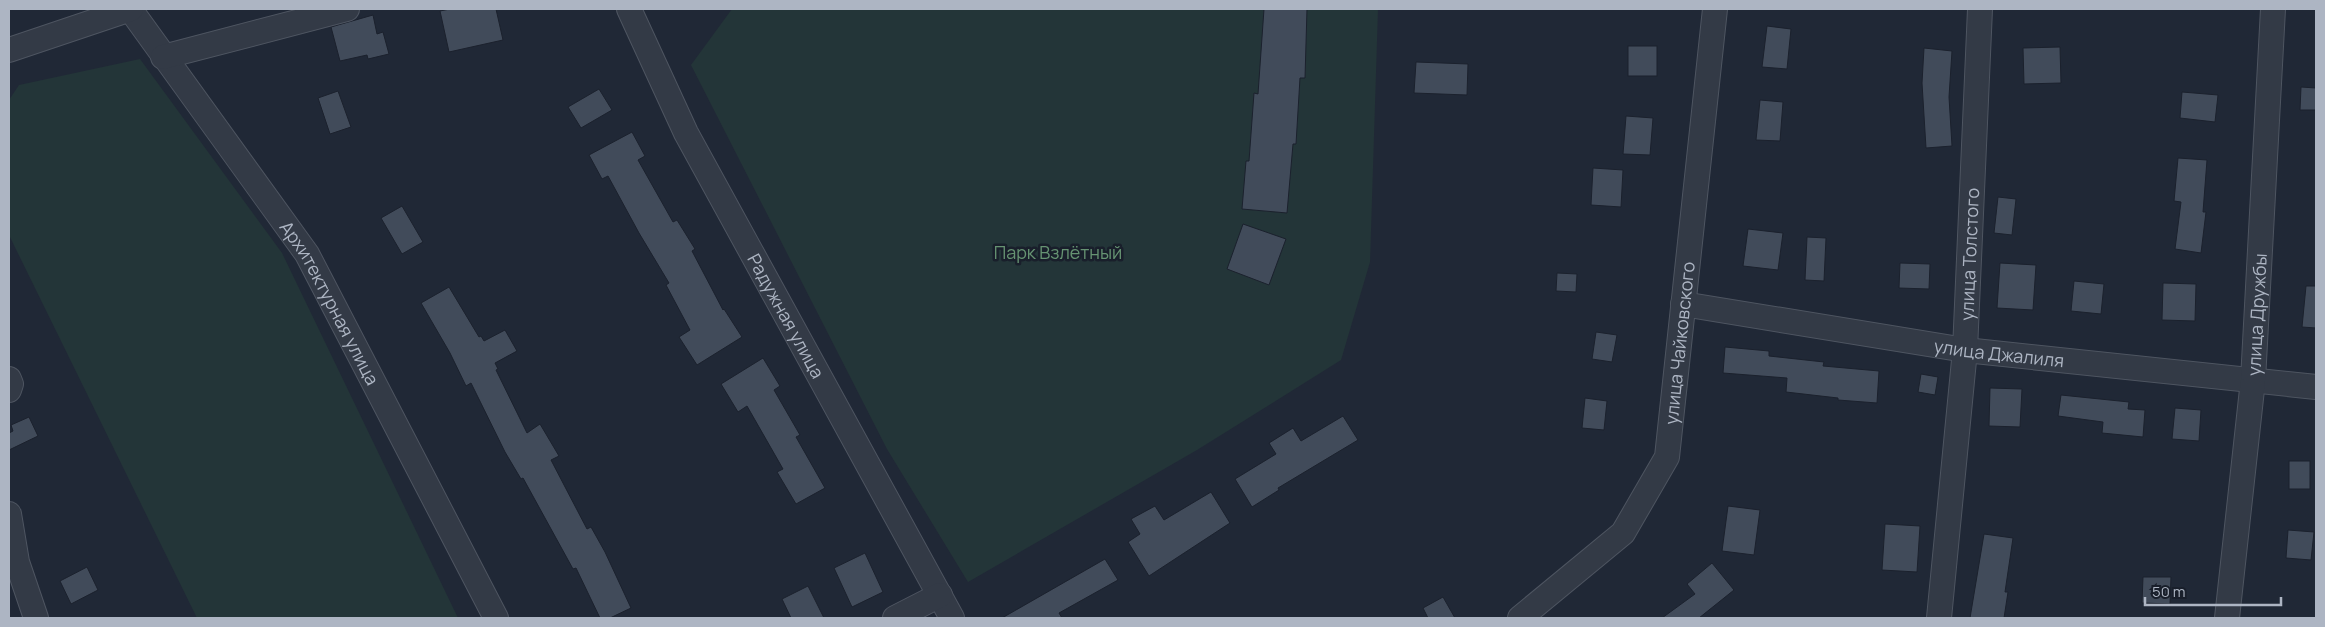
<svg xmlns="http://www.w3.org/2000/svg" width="2325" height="627" font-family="Manrope,sans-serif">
<rect width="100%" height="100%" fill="#202836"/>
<!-- green -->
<g fill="#233538">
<path d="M732,9H1378L1370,262L1341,360L1197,450L968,582L887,449L691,65Z"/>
<path d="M140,59L282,253L458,618H197L9,235V100L19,85Z"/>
</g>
<!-- building -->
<g fill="#414b5a" stroke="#1b212d">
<path d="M450,9H496L503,40L449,52L440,11Z"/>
<path d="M1264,9H1307L1305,78H1300L1296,144H1293L1287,213L1242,209L1246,161H1249L1254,93L1258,94Z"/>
<path d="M373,15L377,34L383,32L389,54L368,59L367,55L340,61L331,27Z"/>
<path d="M1767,26L1791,29L1787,69L1762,67Z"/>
<rect x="1628" y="46" width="29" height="30"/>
<path d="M2060,47L2061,83L2024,84L2023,48Z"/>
<path d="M1924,48L1952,51L1949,97L1952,146L1926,148L1922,83Z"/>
<path d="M1416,62L1468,64L1467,95L1414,93Z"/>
<path d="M2301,87L2316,88V110H2300Z"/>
<path d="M599,89L612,110L581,128L568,107Z"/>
<path d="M338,91L351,127L330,134L318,98Z"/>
<path d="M2182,92L2218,95L2215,122L2180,118Z"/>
<path d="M1760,100L1783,102L1780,141L1756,140Z"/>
<path d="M1626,116L1653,118L1650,155L1623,154Z"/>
<path d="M632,132L645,156L638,160L673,222L677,220L695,249L692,251L723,310L724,309L742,337L697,365L679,337L690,330L666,285L669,283L639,233L608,176L602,179L589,155Z"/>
<path d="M2178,158L2207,160L2203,212H2206L2201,253L2175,249L2181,202L2174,201Z"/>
<path d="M1593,168L1623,170L1621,207L1591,205Z"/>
<path d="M1998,197L2016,199L2012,235L1994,233Z"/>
<path d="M402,206L423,242L402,254L381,218Z"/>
<path d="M1243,224L1286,239L1269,285L1227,269Z"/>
<path d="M1748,229L1783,233L1778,270L1743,266Z"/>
<path d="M1807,237L1826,238L1824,281L1805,280Z"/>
<path d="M1900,263L1930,264L1929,289L1899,288Z"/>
<path d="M2000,263L2036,265L2033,310L1997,308Z"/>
<path d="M1557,273L1577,274L1576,292L1556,291Z"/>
<path d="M2074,281L2104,284L2101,314L2071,311Z"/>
<path d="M2163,283L2196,284L2195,321L2162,320Z"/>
<path d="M2306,286H2316V328L2302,327Z"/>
<path d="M449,287L479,337L481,336L484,341L505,330L517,351L495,363L498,369L496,370L527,433L540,424L559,456L551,460L587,529L591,527L605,552L631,608L610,618H600L576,568L573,569L523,478L521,479L505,452L471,383L466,386L450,353L421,303Z"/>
<path d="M1596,332L1617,335L1612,362L1592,359Z"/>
<path d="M1725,347L1769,351V356L1824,362L1823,366L1879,371L1877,403L1838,400V398L1786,392L1787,378L1723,373Z"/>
<path d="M763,358L780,386L774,390L800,435L796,437L825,488L796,504L777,472L783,469L747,406L738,412L721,384Z"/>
<path d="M1921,374L1938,377L1935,395L1918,392Z"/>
<path d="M1990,388L2022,389L2020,427L1989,426Z"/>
<path d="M2061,395L2129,402L2128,409L2145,410L2143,437L2102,433L2103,422L2058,416Z"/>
<path d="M1585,398L1607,401L1604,430L1582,428Z"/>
<path d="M2175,408L2201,410L2199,441L2172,439Z"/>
<path d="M1343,416L1358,440L1278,488L1279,490L1252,507L1235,479L1276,454L1269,443L1293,428L1301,441Z"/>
<path d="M29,417L38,436L9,450V433L13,431L11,425Z"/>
<rect x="2289" y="461" width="21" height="28"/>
<path d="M1211,492L1230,523L1149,576L1128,542L1140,534L1131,519L1155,506L1164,520Z"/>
<path d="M1728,506L1760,510L1754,555L1722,551Z"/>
<path d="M1885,524L1920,526L1917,572L1882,570Z"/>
<path d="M2288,530L2314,532L2311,560L2286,558Z"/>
<path d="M1984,534L2013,538L2005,592H2008L2004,618H1970Z"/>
<path d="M865,553L883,592L852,607L834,568Z"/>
<path d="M1105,559L1118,580L1059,613L1062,618H1002Z"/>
<path d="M1712,563L1734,590L1699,618H1662L1695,594L1687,584Z"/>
<path d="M87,567L98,590L71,604L60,581Z"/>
<path d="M2143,577H2171L2170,604L2142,603Z"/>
<path d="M808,586L824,618H791L782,599Z"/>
<path d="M1443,597L1455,618H1428L1423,608Z"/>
</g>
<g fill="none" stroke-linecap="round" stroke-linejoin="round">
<!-- minor casing -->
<g stroke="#4e5561" stroke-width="26">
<g id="minor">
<path id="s1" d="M130,9L307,254L496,618"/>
<path id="s2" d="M629,9L686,133L952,618"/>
<path d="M9,50L131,9"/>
<path d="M163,57L347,9"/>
<path id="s3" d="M1683,304L1965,350L2316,387"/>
<path d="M9,379L11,384L9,390"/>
<path d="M9,514L17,562L36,618"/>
<path d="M895,618L940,595"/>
<path id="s4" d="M1520,618L1623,533L1667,457L1715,9"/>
<path id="s5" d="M1939,618L1965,350L1980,9"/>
<path id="s6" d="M2227,618L2253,380L2273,9"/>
</g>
</g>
<!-- minor -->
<use href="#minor" stroke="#333a46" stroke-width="24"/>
</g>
<g text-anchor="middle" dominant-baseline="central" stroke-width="5" stroke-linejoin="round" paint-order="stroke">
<!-- park labels -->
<g font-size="18" fill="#669372" stroke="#191f2b">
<text x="1058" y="252">Парк Взлётный</text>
</g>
<!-- street labels -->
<g font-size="18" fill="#adb5c3" stroke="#191f2b">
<text stroke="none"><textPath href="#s5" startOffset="365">улица Толстого</textPath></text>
<text stroke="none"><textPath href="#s1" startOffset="356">Архитектурная улица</textPath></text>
<text stroke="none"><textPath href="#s6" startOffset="305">улица Дружбы</textPath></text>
<text stroke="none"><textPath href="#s2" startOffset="345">Радужная улица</textPath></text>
<text stroke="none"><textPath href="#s4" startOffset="336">улица Чайковского</textPath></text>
<text stroke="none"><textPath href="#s3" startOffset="320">улица Джалиля</textPath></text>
</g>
</g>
<!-- border -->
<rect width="2325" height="627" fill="none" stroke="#adb5c3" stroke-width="20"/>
<!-- scale -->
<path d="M2145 597v8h136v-8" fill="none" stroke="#adb5c3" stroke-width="2.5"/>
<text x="2152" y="597" font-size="15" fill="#adb5c3" stroke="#191f2b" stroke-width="4" paint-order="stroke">50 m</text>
</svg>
